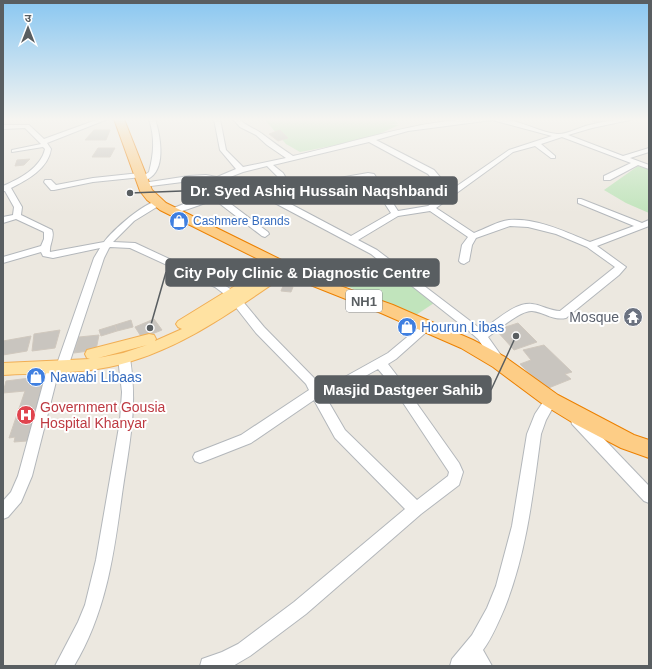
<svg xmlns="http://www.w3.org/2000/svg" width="652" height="669" font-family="Arial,'Noto Sans Devanagari',sans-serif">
<rect width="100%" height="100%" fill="#ece8e0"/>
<!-- green -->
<g fill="#c1e4bc">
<path d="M264,119H394L398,124L385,125H399L379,134L337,145L300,152L286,144Z"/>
<path d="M638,166L649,169V213L626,203L604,190Z"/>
<path d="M386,267L434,303L416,315L401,308L341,284L342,277Z"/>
</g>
<!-- building -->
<g fill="#c9c5bf" stroke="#d0c8be">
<path d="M602,119L606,122L596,123L591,120Z"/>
<path d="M94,130H110L106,140H85Z"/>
<path d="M280,130L288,138L278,141L269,134Z"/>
<path d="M98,148H115L110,157H92Z"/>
<path d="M30,159L24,165L15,166L17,160Z"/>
<path d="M283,286L293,287L291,292L281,291Z"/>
<path d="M154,319L162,330L142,338L135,327Z"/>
<path d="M131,320L133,327L117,331L115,325Z"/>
<path d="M518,323L537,342L514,350L496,330Z"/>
<path d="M115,325L117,331L101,336L99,330Z"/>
<path d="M60,330L55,348L32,351L34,334Z"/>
<path d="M99,335L96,350L74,353L79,337Z"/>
<path d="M31,336L27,351L3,355V341Z"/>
<path d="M544,345L572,372L565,374L571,379L546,389L520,364L531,360L523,350Z"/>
<path d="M46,376L27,441L14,442L15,437L9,438L25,391L3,393L6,381Z"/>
</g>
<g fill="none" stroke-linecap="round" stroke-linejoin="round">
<!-- minor casing -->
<g stroke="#b3b7bb" stroke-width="2">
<g id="minor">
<path d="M99,119H108L47,143L51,149C48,169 27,180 11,188L22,207L21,215L52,230C55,238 49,244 50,252L104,242C112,231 147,199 160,201V205L134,221L113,242L135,243L221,283L235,292L264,327L314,378L319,386L343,378L388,353L424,323H432L433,326L396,359L388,364L398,377L459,463L463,472L459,485L421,514L306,614L250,656L233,666H200L202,659L222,652L238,644L294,602L405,509L335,438L314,400L251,443L200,463L195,461L193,457L195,453L241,435L309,390L306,384L256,333L227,296L215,287L130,248L110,247L109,248L104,258L70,361L68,364L64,365L60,364L58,361L94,258L100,248L53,258L43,256L41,252L3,263V257L41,246L44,239V232L16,219L3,223V217L13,215L14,207L5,191H3V186C19,179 41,168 45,149L43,147L12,152V150L41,144L25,128L3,129V125H29L44,139ZM378,369L390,383L449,472L448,476L417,500L345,430L324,394L351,384Z"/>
<path d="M149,119H155C160,134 166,166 151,177C147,180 144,182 139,182L138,180L142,177L93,182L54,190H51L44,182L45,180H51L56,185L93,178L140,173H143V176L149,172C154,153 155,138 149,119Z"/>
<path d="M214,119H220L226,150L243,167L286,158L267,145L256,135L240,127L233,119H239C246,126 254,128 261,133C272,141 282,149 293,156C362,141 430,115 501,119C520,120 538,132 557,134C566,135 580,127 589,125C604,121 619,119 634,119L592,128L568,135L623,156L649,148V152L630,158L649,165V169L638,165L610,180H604V176L631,163L562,137L541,144L555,156V158H551L535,146L513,152L436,208L474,233C485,229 498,221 509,220C537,218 566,232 590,242L634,226L578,203V199H581L642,223L649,220V226L597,246L626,267L619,275L566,318C553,321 544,312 532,311C521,310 498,330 488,337L505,361L503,364L499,365L495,364L478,339L469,331L388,267L313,284L310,283L308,281L310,279L382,263L371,254L273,202L248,191L223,198L268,232L269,234L265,237L262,236L215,200C207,202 174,215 169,214L168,212L169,210L186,203L240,189L206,179L143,187L139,185L143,183L189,176L206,175L217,177L236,169L220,150ZM492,120L552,136L509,150L454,188L445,183L434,170L376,140L408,131ZM369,142L428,174L439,187L449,191L428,206L398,211L374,174L368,173L328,180L294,192L283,173L273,165ZM267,166L277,176L287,194L276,197L225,179L243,172ZM368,178L391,213L351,236L283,200L333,184ZM430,211L468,237L462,245L459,261L461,263L464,264L469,261L472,245L476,238L510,226L528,227L556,234L587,247L615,267L560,311C550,311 542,305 532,304C515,302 496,321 482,330L377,250L358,240L398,216Z"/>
<path d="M124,354L128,355L130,358C138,408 129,445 122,494C114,554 106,613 74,666H55L78,622L85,605L96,560L120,421L122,392L118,358L120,355Z"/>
<path d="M54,362L58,363L60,366L32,476L21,502L8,517L3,519V501L11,492L18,476L48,366L50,363Z"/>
<path d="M551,395L555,396L557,400L546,420L541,434C533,493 527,551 505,607C499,621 492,638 483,650L492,666H450L452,659L472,635L487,608L496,586L512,526L527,434L535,414L547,396Z"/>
<path d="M577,415L582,416L649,486V503L644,501L572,424L571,420L572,416Z"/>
</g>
</g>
<!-- major casing -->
<g stroke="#f1ae54" stroke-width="2">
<path id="major" d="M286,265L290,266L292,269L290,272C234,310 177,353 109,367C74,374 38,373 3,375V363L90,359L87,358L85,354L87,350L149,334L154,335L156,339L155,341L182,329L178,327L176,324L178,321L243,281H251L253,284L252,286L282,266ZM147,345L123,353L98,358Z"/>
</g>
<!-- highway casing -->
<g stroke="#ec8000" stroke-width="2">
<path id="highway" d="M114,119H124L152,190L166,203L318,278L393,305L473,340L505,357L558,395L634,435L649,440V458L621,448L575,424L544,405L493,367L461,348L381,313L308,284L160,210L147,200L140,191Z"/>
</g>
<!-- minor -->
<use href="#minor" fill="#fff" fill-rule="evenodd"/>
<!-- major -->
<use href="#major" fill="#ffe2a2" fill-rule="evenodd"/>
<!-- highway -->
<use href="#highway" fill="#fdcd86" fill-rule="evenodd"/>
</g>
<!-- sky -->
<linearGradient id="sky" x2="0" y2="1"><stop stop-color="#8ac7f1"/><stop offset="0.56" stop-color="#f6f5f1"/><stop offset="1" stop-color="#f6f5f1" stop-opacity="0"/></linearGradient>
<rect width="652" height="213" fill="url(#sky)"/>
<!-- icons -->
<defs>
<g id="shop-disc" transform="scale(1)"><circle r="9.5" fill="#3f7fe0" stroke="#fff"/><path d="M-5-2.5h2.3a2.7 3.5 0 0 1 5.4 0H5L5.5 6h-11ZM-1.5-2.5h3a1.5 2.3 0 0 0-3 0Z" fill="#fff"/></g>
<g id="temple-disc" transform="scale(1)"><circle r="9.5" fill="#6b7280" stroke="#fff"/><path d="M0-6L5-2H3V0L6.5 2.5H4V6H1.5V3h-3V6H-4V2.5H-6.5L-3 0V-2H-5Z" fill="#fff"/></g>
<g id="hospital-disc" transform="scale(1)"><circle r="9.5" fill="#e0444e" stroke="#fff"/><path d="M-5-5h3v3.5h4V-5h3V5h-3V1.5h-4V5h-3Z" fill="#fff"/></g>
</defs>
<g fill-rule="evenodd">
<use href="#shop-disc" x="179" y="221"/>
<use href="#temple-disc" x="633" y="317"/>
<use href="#shop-disc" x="407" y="327"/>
<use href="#shop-disc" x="36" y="377"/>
<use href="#hospital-disc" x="26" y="415"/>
</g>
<g text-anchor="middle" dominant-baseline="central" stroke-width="4" stroke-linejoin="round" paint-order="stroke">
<!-- far-shop labels -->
<g font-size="12" fill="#366cbe" stroke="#fff" text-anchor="start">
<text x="193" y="221">Cashmere Brands</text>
</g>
<!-- shield labels -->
<rect fill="#fff" stroke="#8b8e90" stroke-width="1" x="346" y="290" width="36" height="22" rx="3"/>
<g font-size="13" font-weight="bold" fill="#595e61">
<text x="364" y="301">NH1</text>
</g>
<!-- worship labels -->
<g font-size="14" fill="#5b616d" stroke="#fff" text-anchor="end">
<text x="619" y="317">Mosque</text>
</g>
<!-- shop labels -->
<g font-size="14" fill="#366cbe" stroke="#fff" text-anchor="start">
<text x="421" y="327">Hourun Libas</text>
<text x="50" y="377">Nawabi Libaas</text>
</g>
<!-- health labels -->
<g font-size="14" fill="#be3a42" stroke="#fff" text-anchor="start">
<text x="40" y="407">Government Gousia<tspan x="40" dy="16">Hospital Khanyar</tspan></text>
</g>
</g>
<!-- callouts -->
<path fill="none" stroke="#595e61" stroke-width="1.5" d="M130 193L182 191M150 328L166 272M516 336L491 390"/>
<g fill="#595e61" stroke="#fff" stroke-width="1.5">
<circle cx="130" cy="193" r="4"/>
<circle cx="150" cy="328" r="4"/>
<circle cx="516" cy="336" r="4"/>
</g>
<g fill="#595e61" stroke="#595e61" stroke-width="1.5">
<rect x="182" y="177" width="275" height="27" rx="4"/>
<rect x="166" y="259" width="273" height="27" rx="4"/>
<rect x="315" y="376" width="176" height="27" rx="4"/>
</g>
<g font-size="15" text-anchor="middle" font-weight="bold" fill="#fff">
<text x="319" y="196">Dr. Syed Ashiq Hussain Naqshbandi</text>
<text x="302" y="278">City Poly Clinic &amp; Diagnostic Centre</text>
<text x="403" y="395">Masjid Dastgeer Sahib</text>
</g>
<!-- border -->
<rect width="652" height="669" fill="none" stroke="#595e61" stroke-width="8"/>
<!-- north arrow -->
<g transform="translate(28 28)" stroke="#ffffff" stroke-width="3" paint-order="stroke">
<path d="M0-3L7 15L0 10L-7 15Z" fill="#595e61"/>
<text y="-6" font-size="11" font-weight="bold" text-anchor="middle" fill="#595e61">उ</text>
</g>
</svg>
